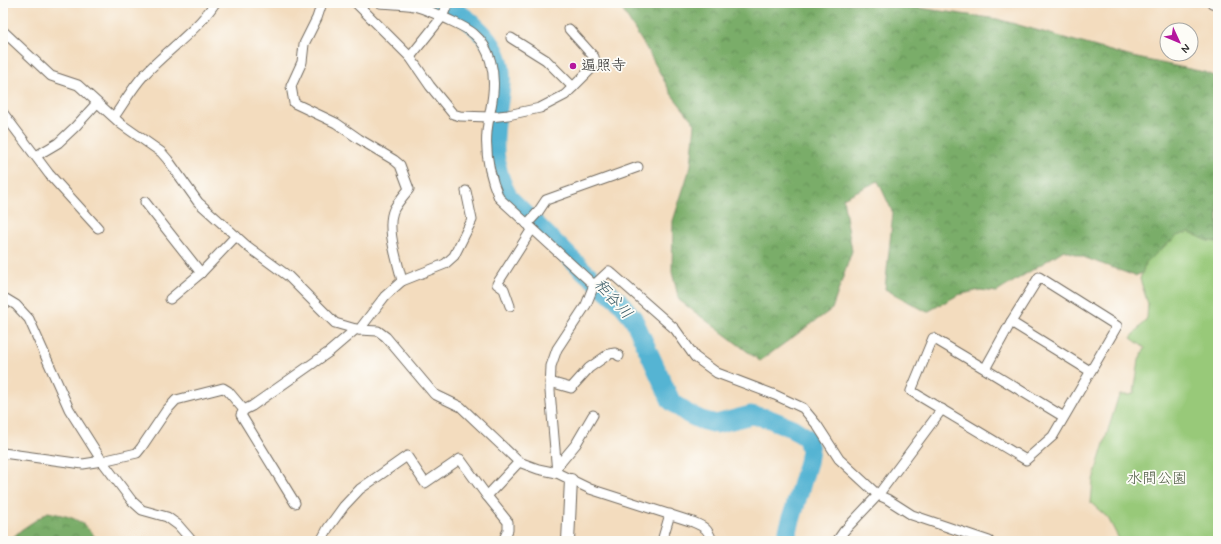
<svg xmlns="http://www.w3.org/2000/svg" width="1221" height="544" font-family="Mynerve,'Klee One',sans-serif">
<defs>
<pattern id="forest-crowns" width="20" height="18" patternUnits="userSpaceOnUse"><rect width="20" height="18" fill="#7aad69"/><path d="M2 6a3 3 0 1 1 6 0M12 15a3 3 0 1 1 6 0" fill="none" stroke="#648d57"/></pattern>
</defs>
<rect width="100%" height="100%" fill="#fdfcf7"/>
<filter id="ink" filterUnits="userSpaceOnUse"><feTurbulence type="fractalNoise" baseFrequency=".025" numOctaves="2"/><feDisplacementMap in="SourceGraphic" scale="8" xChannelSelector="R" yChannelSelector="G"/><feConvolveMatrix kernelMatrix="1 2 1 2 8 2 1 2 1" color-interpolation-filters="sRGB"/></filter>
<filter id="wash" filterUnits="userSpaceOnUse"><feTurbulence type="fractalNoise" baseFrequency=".012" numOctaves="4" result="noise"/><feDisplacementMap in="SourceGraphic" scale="16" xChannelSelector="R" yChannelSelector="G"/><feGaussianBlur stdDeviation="0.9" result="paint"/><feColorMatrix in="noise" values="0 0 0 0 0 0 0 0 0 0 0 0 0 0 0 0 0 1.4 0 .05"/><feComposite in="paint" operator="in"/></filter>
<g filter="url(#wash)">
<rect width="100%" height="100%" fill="#f3dcbe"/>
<!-- forest -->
<g fill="url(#forest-crowns)" stroke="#526c4a">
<path d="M618,3H891L898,5L997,19L1132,57L1204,72L1218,78V283L1174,259L1135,276L1064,250L997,292L980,290L958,295L927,312L885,289L893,213L878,181L843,198L852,251L832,309L760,361L679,300L672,272L673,221L691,165L695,124L672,95L648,51Z"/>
<path d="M48,512C75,518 81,518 98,541H9L21,530Z"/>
</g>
<!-- park -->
<path fill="#98c979" stroke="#627a52" d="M1189,232L1208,241L1218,242V541H1120L1108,518L1091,503L1093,480L1117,401L1120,395H1130L1134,393L1139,360L1145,348L1131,338L1147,318L1148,304L1140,279L1146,262L1177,236Z"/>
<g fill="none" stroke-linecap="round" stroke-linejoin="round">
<!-- river -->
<path stroke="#54b4d3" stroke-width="19" d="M438,3C453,8 465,16 476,27C517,64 496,92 495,138C494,160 499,181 510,199L585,272L618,300L633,318L671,401L688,414L701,420L716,424L751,415L767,418L792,428L807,438L810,450L808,462L785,541"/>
</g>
</g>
<g filter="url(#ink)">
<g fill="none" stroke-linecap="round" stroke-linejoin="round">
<!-- minor casing -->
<g stroke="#71695e" stroke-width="11">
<g id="minor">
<path d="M322,3L317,18L304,44L302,62L291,86L294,103L336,123L359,139L394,160L400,165L409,189C404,195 398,202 394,209C385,228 398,262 402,281"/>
<path d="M356,3L410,57L430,86L453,114L460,116L490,117L508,115L540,108L565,95L592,68L595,62L594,57L569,29"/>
<path d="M380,3C391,4 403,4 414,6C424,8 435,14 445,18C455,23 466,27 474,34C491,48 495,73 493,93C492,106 488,119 487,132C485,155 490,177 499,198L594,285"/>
<path d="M1212,3L1218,5"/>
<path d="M3,31L51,76L78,85L121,124L161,152L168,160L198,202L247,246L288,276L335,323L359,330L378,331L386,337L434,394L461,407L519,462L538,469L557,473L590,489L693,522C705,527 708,529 712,541"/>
<path d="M511,38L546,60L573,87"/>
<path d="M410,57L442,17L448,3"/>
<path d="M3,113L49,174L98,228"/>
<path d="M114,117C124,103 132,88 144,75C167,50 196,32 215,3"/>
<path d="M36,156L58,143L75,127L97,103"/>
<path d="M145,202L201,273"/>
<path d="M527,224L538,212L546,200L638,167"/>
<path d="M3,298L6,299L16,305L29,319L69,409L102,461L132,501L142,510L167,517L178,525L192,541"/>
<path d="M170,299L201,273L236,236"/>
<path d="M510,306L504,289L497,284L532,229"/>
<path d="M1011,322L1090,371"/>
<path d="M359,330L385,296L402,281L445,264L454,256L472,220L466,191"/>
<path d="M985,369L1011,322L1039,277L1117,326L1053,436L1026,460L911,391L933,338L985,369L1064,417"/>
<path d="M550,382L571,388L589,368L609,354L615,353L619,356"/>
<path d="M244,410L241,415L295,503"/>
<path d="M3,453L83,464L102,461L137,453L141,448L166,411L176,400L223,388L228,391L244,410L252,406L329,352L356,329"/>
<path d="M556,468L576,444L593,415"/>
<path d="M557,473L550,391L551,366L557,349L586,305L594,285L609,271L675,329L695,357L717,373L775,395L803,408L817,425L839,459L878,495L887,499L912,515L989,541"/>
<path d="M321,541L328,528L344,506L360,489L407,456L425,483L460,459L487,496"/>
<path d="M503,541L508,530V522L487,496L519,462"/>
<path d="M662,541L670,514"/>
<path d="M837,541L844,531L878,495L942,409"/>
</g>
</g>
<!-- tertiary casing -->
<g stroke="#71695e" stroke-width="14">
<path id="tertiary" d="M568,541L571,480"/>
</g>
<!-- minor -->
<use href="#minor" stroke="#fff" stroke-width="9"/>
<!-- tertiary -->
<use href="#tertiary" stroke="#fff" stroke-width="12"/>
</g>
</g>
<!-- markers -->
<circle fill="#b5179e" stroke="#fdfcf7" stroke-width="1.5" cx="573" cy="66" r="4"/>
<g text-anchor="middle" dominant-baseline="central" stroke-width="3.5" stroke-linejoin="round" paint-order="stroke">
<!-- poi labels -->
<g font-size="15" fill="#2b2b2b" stroke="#fdfcf7" text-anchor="start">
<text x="581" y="66">遍照寺</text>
</g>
<!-- park labels -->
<g font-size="15" fill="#4c5a42" stroke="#fdfcf7">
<text x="1157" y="479">水間公園</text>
</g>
<!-- water labels -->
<g font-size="16" font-style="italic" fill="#395b66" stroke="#fdfcf7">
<text transform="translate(613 299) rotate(48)">秬谷川</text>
</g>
</g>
<!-- margin -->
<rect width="1221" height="544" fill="none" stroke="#fdfcf7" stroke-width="16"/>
<!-- north arrow -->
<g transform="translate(1179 42) rotate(134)"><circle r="19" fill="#fdfcf7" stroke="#a9a8a5"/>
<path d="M0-3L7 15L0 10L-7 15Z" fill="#b5179e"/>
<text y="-6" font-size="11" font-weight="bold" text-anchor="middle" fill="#2b2b2b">N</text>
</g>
</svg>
